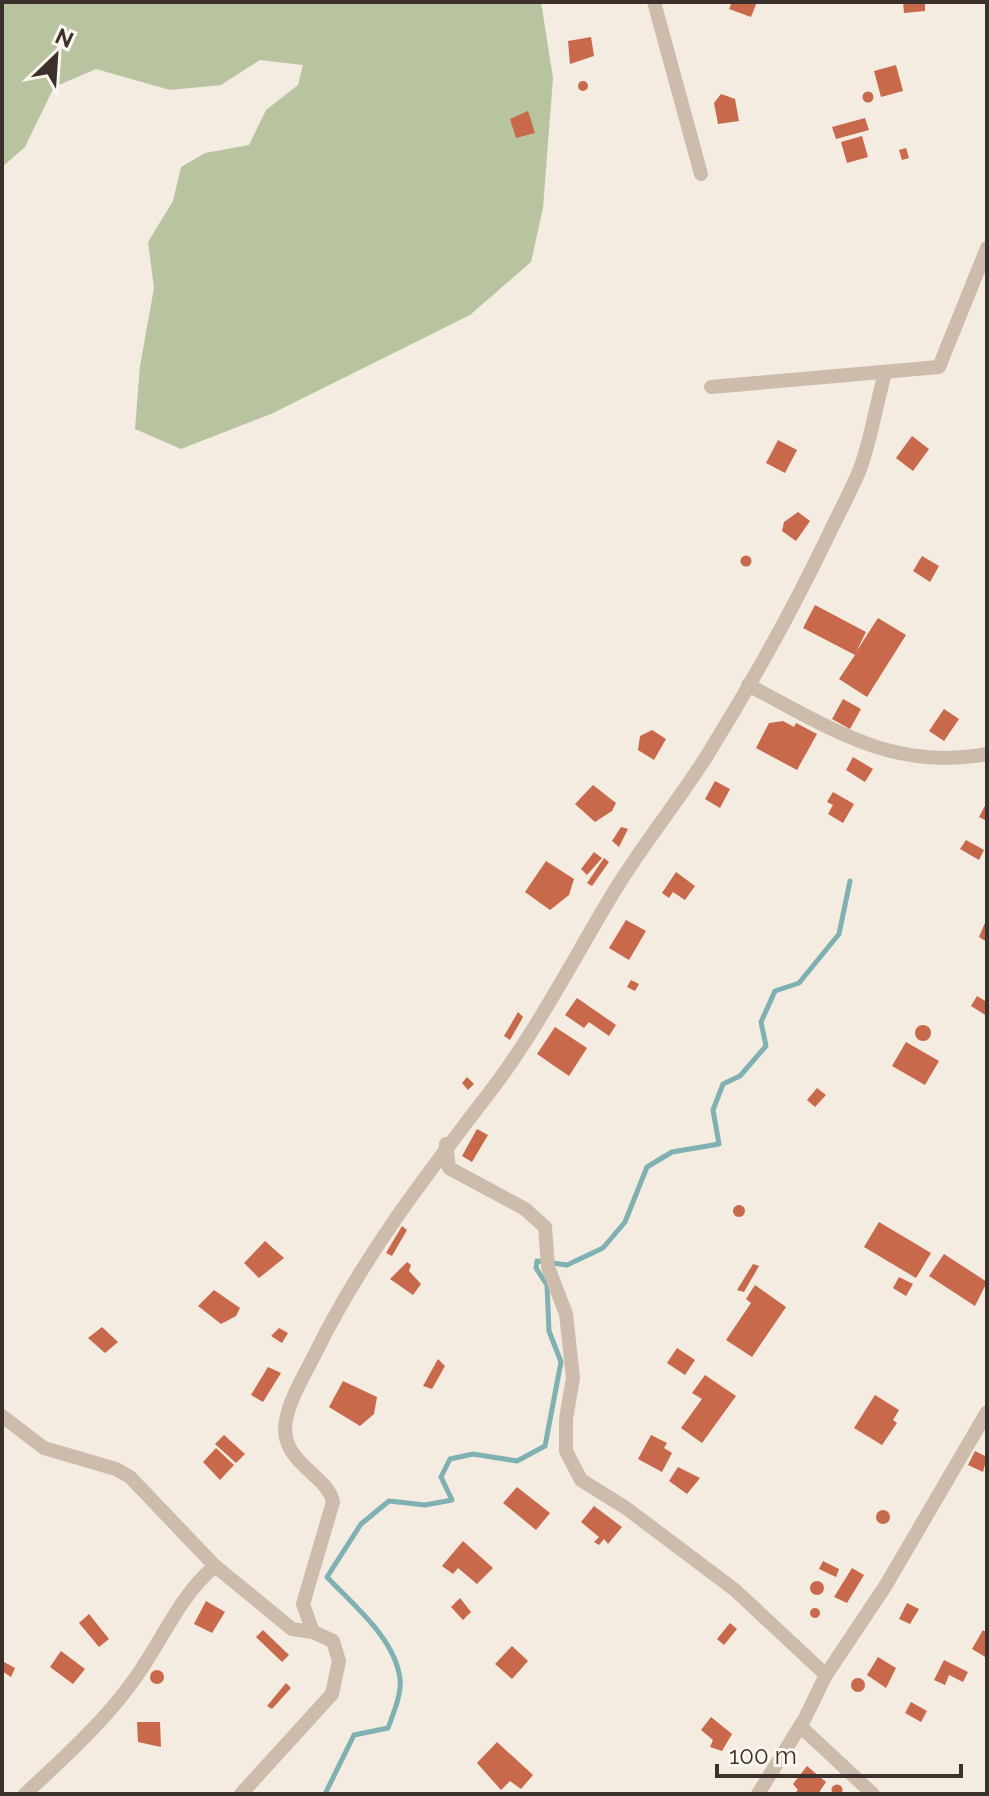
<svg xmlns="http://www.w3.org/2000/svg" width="989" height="1796" font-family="Raleway,sans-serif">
<rect width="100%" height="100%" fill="#f4ebe1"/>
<!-- green -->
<path fill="#b8c4a0" d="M2,2H541L553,78L543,208L531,262L470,315L271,414L181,449L135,429L140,366L154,288L148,242L173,201L181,167L205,153L249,145L266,110L298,85L303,65L260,60L221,85L170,90L96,69L54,87L25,147L2,167Z"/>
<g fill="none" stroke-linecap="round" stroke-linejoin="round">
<!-- stream -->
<path stroke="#7fb0b2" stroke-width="5" d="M325,1794L354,1735L388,1728C393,1714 402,1694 400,1679C395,1638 353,1605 327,1577L361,1524L389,1501L425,1505L452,1500L441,1477L450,1459L473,1454L517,1461L545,1446L561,1362L549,1331L547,1285L536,1268L537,1261L567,1265L603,1248L625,1222L647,1167L672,1152L719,1144L713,1110L723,1084L740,1076L766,1046L761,1022L775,991L799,983L839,934L850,881"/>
</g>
<!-- building -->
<g fill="#c8694b">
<path d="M732,2H757L751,17L729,9Z"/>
<path d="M903,2H925V11L904,13Z"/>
<path d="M591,37L594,56L570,64L568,41Z"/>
<path d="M896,65L903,91L881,97L874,71Z"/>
<circle cx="583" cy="86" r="5"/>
<circle cx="868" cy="97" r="5.5"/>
<path d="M721,94L735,99L739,121L718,124L714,103Z"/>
<path d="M528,111L535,133L516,138L510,119Z"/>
<path d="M865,118L869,130L836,139L832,127Z"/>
<path d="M862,136L868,157L847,163L841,142Z"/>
<path d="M906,148L909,158L902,160L899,150Z"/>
<path d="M912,436L929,449L913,471L896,458Z"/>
<path d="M778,440L797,450L785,473L766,463Z"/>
<path d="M798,512L810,521L796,541L782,531L784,522Z"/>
<circle cx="746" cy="561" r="5.5"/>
<path d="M922,556L939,566L930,582L913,571Z"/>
<path d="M815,605L866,632L856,652L878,618L906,635L867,697L839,679L855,655L803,628Z"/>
<path d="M843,699L861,709L850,729L832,719Z"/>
<path d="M944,709L959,719L944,741L929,731Z"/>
<path d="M783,721L794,727L796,723L817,734L797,770L756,748L769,723Z"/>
<path d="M652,730L666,739L654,760L638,750L640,736Z"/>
<path d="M853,757L873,769L865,782L846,770Z"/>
<path d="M715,781L730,789L720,808L705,799Z"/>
<path d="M593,785L616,803L612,811L595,822L575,804Z"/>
<path d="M833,792L854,804L843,823L828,814L833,805L827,802Z"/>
<path d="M987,802V816L985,820L979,817Z"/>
<path d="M621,827L628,829L619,847L612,841Z"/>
<path d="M966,840L984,850L979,860L960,849Z"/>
<path d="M594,852L602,858L587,875L581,869Z"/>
<path d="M604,858L609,862L592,886L587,883Z"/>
<path d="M546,861L574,879L569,895L550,910L525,892Z"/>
<path d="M676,872L695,886L685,900L673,892L669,898L662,893Z"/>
<path d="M987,918V942L979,937Z"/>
<path d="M626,920L646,931L629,960L609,948Z"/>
<path d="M631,980L639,984L635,991L627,987Z"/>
<path d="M977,996L987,1002V1016L971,1006Z"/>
<path d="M577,998L616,1025L609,1036L589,1022L584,1028L565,1015Z"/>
<path d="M518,1012L523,1017L510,1040L504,1036Z"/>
<circle cx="923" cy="1033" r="8"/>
<path d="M555,1027L587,1048L569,1076L537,1054Z"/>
<path d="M906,1042L939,1061L925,1085L892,1066Z"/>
<path d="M467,1077L474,1084L468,1090L462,1083Z"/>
<path d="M817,1088L826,1095L815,1107L807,1100Z"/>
<path d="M477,1129L488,1135L472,1162L462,1156Z"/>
<circle cx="739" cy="1211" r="6"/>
<path d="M879,1222L931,1253L916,1278L864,1247Z"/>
<path d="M402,1226L407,1230L392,1256L386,1253Z"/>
<path d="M265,1241L284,1258L259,1278L244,1263Z"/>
<path d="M944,1254L987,1282L975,1306L929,1276Z"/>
<path d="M407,1262L411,1265L409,1271L421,1284L413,1295L390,1279Z"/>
<path d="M753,1264L759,1266L744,1292L737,1290Z"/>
<path d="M899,1277L913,1284L906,1296L893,1288Z"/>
<path d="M755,1285L786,1307L752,1357L726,1340L751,1303L746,1299Z"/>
<path d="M214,1290L240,1308L236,1316L221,1324L198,1306Z"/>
<path d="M102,1327L118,1342L105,1353L88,1338Z"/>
<path d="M279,1328L288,1333L282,1343L271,1336Z"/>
<path d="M677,1348L695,1360L685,1375L667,1363Z"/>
<path d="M438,1359L445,1366L432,1389L423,1386Z"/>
<path d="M268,1367L281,1373L263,1402L251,1395Z"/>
<path d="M705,1375L736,1396L702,1443L681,1428L702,1399L692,1393Z"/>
<path d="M343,1381L377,1397L374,1414L360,1426L329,1407Z"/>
<path d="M875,1395L899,1410L893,1420L897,1423L882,1445L854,1428Z"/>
<path d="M224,1435L245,1454L236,1463L215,1444Z"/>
<path d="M651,1435L667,1443L664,1448L672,1453L662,1472L638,1459Z"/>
<path d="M216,1448L234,1465L220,1480L203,1462Z"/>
<path d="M975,1451L987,1457L983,1472L968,1465Z"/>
<path d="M678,1467L700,1478L687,1494L669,1481Z"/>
<path d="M517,1487L550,1513L536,1530L503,1503Z"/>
<path d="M594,1506L622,1527L608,1544L604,1539L599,1545L594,1542L599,1537L581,1522Z"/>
<circle cx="883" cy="1517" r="7"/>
<path d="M463,1541L493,1568L477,1584L458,1568L453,1574L442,1566Z"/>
<path d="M823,1561L839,1569L836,1577L819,1569Z"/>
<path d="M852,1568L864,1575L847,1603L834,1597Z"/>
<circle cx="817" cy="1588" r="7"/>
<path d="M460,1598L471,1612L463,1620L451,1607Z"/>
<path d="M206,1601L225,1612L212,1633L194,1624Z"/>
<path d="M907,1603L919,1609L910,1624L899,1619Z"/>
<circle cx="815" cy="1613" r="5"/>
<path d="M89,1614L109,1639L99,1647L79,1623Z"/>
<path d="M730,1623L737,1629L724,1645L717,1639Z"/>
<path d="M263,1630L289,1655L282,1662L256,1637Z"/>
<path d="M983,1630L987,1633V1658L972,1649Z"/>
<path d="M512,1646L528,1661L512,1679L495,1664Z"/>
<path d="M61,1651L85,1669L73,1684L50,1667Z"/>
<path d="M878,1657L896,1668L886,1688L867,1675Z"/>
<path d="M944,1660L968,1672L963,1682L949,1675L945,1685L934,1680Z"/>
<path d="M4,1662L15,1668L11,1677L2,1671Z"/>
<circle cx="157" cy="1677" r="7"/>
<circle cx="858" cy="1685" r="7"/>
<path d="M286,1683L291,1688L272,1709L267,1706Z"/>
<path d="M911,1702L927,1711L921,1722L905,1713Z"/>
<path d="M711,1717L732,1734L722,1751L710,1747L713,1740L701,1730Z"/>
<path d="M137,1722H160L161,1747L138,1742Z"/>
<path d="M497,1742L533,1775L521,1789L510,1781L501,1790L477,1763Z"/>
<path d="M807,1766L826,1782L818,1794H794L798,1790L793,1784Z"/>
<circle cx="837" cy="1790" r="5.5"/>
</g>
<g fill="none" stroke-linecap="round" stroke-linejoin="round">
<!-- street -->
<g stroke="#cdbbac" stroke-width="14">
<path d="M654,2L701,174"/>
<path d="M711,387L939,367L987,248"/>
<path d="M748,685C829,727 892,772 987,754"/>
<path d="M446,1144L449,1168L525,1209L545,1227L548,1267L566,1314L573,1378L566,1419V1451L581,1480L626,1508L735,1590L826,1675L804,1720L758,1794"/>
<path d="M2,1416L44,1448L116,1469L130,1477L215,1566C180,1595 163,1639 136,1677C106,1720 64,1758 25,1794"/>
<path d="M215,1566L292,1629L313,1632L333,1641L339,1661L332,1694L241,1794"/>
<path d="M313,1632L303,1604L333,1502C327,1473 278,1463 286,1420C290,1398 305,1374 315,1354C361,1260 423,1179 486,1097C536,1033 573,959 615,890C644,843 679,800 708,754C752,683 793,609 829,534C839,513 851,491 860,469C871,439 876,405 885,373"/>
<path d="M826,1675L886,1585L987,1412"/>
<path d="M800,1726L873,1794"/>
</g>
</g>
<!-- border -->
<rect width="989" height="1796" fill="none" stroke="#3b302b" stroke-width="8"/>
<!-- north arrow -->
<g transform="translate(56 56) rotate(25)" stroke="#fbf5ee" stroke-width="6" paint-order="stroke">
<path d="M0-6L14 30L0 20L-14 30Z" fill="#3b302b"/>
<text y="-12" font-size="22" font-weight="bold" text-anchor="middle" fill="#3b302b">N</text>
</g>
<!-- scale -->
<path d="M717 1764v12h244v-12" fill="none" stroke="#3b302b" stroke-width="4"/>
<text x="729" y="1764" font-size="24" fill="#3b302b" stroke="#fbf5ee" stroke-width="6" paint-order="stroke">100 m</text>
</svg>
